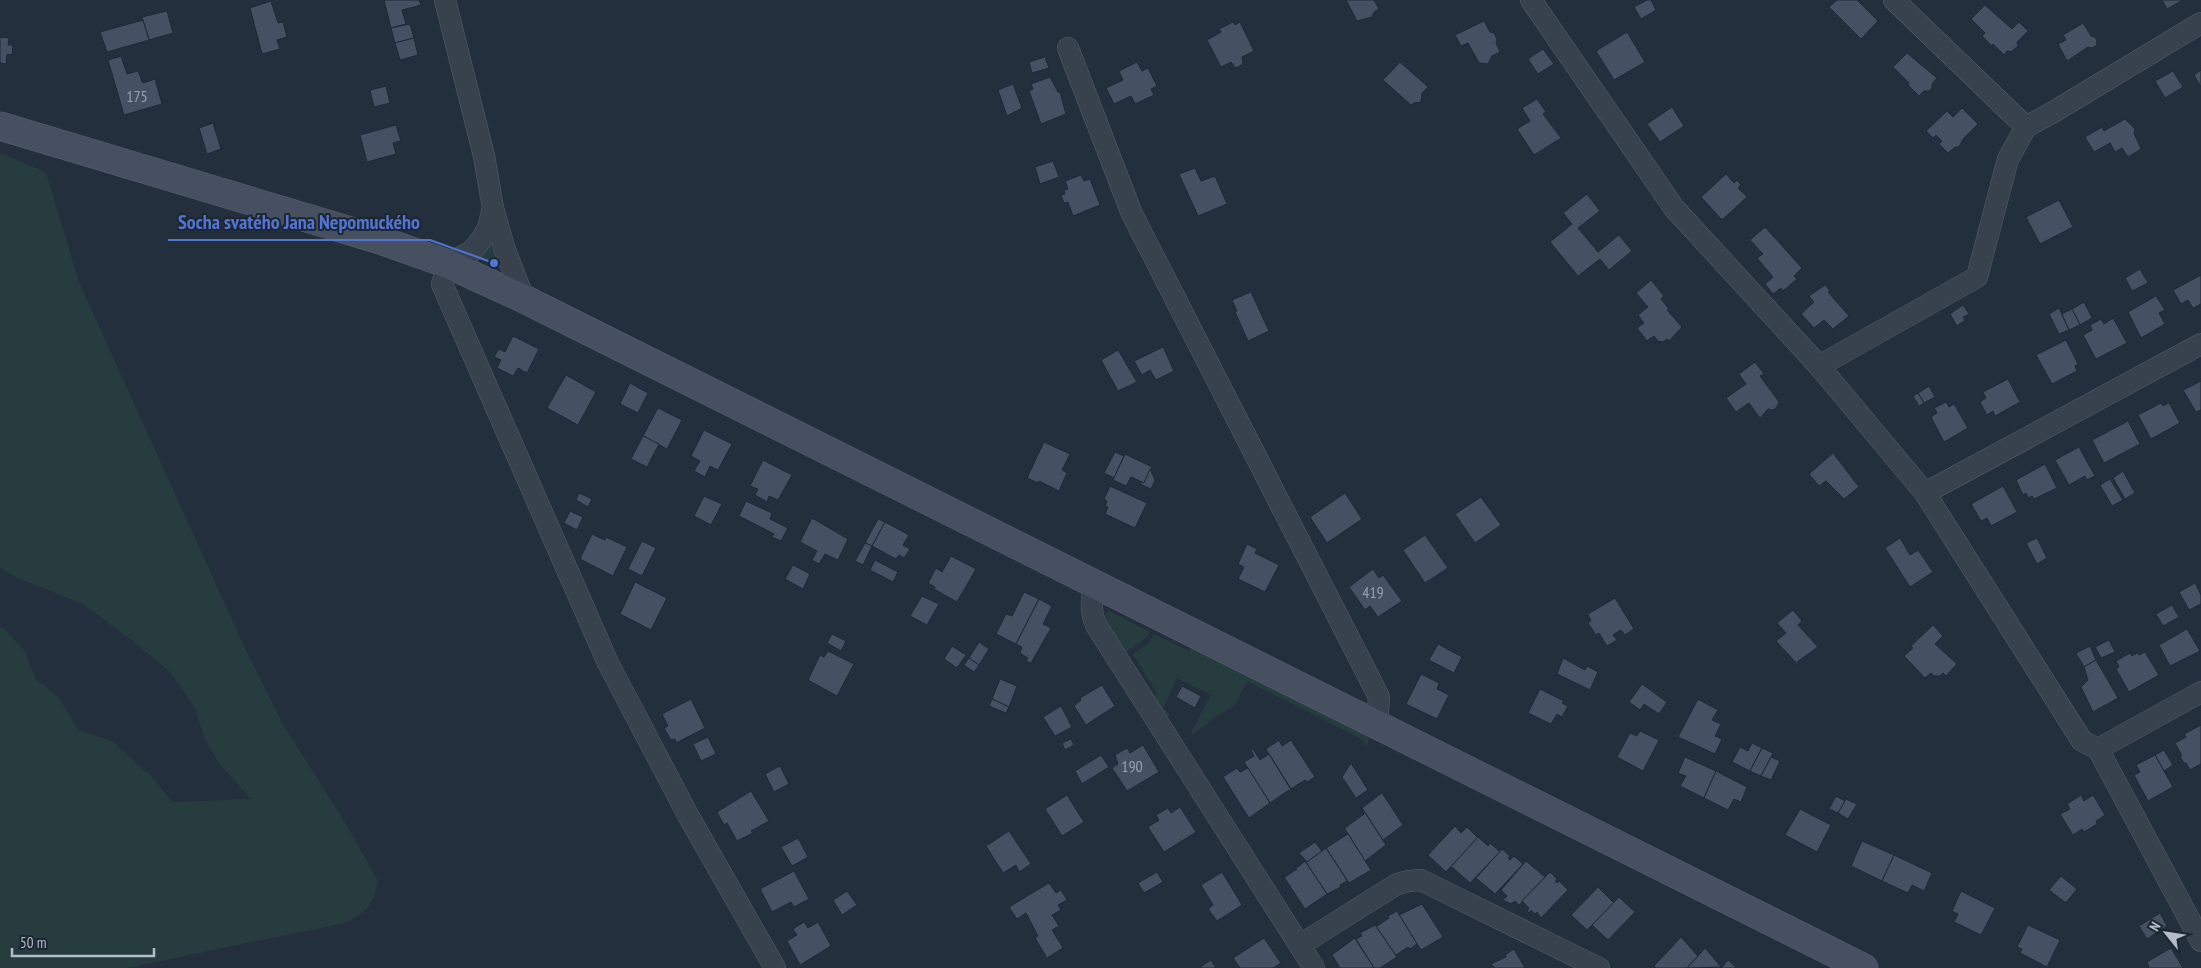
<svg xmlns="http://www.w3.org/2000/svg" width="2201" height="968" font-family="'PT Sans Narrow',sans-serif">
<rect width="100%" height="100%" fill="#242f3e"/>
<!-- green -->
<g fill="#263c3f">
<path d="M0,153L46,172L79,282L248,655L281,721L346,824L378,881C373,906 368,911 345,923L127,968H0V627L4,629L25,651L35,678L59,698L78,730L112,741L154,779L172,802L251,799L218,762L204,737L195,708L171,673L137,644L83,604L16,577L0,568Z"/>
<path d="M493,239L509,271L476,258Z"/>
<path d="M1109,611L1150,632L1146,638L1122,654L1103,617Z"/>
<path d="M1154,634L1189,651L1192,646L1371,735L1366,747L1363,740L1247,681L1235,705L1215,717L1192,735V730L1211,695L1177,678L1163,708L1170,714L1164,721L1150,700L1157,694L1133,654L1149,643Z"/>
</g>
<!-- building -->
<g fill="#455162" stroke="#1f2835">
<path d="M384,0H419L421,5L402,10L406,24L391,28Z"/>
<path d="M1346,0H1374L1379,9L1374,12L1372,17L1357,21Z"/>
<path d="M1647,0H1651L1656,10L1641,19L1634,7Z"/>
<path d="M1837,0H1857L1878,21L1861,39L1829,7Z"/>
<path d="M2162,0H2183L2167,9Z"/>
<path d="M271,1L278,23L283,22L287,37L277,40L280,49L262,54L250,8Z"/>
<path d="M1985,5L2012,29L2019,22L2028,31L2017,42L2018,46L2011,52L2007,51L2004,55L1993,44L1992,46L1982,36L1985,33L1971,19Z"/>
<path d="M167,11L173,33L149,40L142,17Z"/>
<path d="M143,20L149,40L107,52L100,32Z"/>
<path d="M1484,21L1490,32L1494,33L1497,39L1496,43L1500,52L1492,56L1488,64L1479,63L1468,43L1461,46L1455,35Z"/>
<path d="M1233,22L1235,25L1240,22L1254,51L1242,57L1243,64L1236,68L1231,62L1221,67L1207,40L1221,32L1219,29Z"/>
<path d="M2083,23L2091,36L2095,37L2097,41L2096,46L2092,48L2088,47L2067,61L2058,44L2066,40L2063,35Z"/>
<path d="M410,24L414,38L395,43L391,28Z"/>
<path d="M1627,32L1645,62L1614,80L1596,51Z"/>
<path d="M0,37L9,38L8,45H13L12,55L7,54L6,64L0,63Z"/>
<path d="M414,38L418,55L400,60L395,43Z"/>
<path d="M1543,49L1554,64L1538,74L1528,59Z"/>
<path d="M1907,53L1937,78L1932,84V88L1929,91H1924L1919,96L1908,85L1909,83L1893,67Z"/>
<path d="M121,56L127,74L138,71L143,83L155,79L162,104L124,115L108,60Z"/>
<path d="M1045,57L1049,68L1032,73L1029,62Z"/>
<path d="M1137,62L1142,71L1148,68L1157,86L1151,89L1154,95L1135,104L1131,96L1114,104L1106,88L1123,80L1119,71Z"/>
<path d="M1400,62L1428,87L1422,93L1421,102L1414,103L1411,105L1383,80Z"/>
<path d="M2201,70V87L2194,75Z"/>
<path d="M2173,71L2183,87L2165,98L2155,81Z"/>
<path d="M1050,77L1058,92H1060L1066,114L1041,124L1029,91L1033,89L1031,84Z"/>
<path d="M1013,84L1022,108L1007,116L998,90Z"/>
<path d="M386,86L390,103L374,107L370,90Z"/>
<path d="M1537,99L1546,112L1543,114L1561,138L1534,155L1517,129L1530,121L1522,108Z"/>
<path d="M1672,107L1684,126L1660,142L1647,124Z"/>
<path d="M1962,108L1978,124L1963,139L1959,147H1955L1948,153L1939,144L1942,141L1936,135L1933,138L1926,131L1947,111L1953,117Z"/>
<path d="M2125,119L2135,129L2134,133L2141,149L2128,157L2122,148L2115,152L2110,143L2094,152L2085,137L2102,127L2104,131Z"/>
<path d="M213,123L221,149L207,154L199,128Z"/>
<path d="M396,125L401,141L393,143L396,154L367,162L360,135Z"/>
<path d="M1053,161L1059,177L1040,184L1035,167Z"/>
<path d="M1195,168L1201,181L1215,176L1227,204L1198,216L1179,174Z"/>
<path d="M1726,174L1734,183L1737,180L1741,185L1738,188L1747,197L1722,220L1701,197Z"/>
<path d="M1081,175L1084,181L1090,179L1100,205L1073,216L1068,202L1064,203L1061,195L1065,194L1064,190L1068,189L1065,181Z"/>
<path d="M1587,194L1600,211L1578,228L1598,252L1619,235L1632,251L1609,270L1600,259L1578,276L1550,242L1572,224L1563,213Z"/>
<path d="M2059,200L2073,227L2040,244L2026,217Z"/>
<path d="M1765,227L1802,268L1794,276L1797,279L1783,291L1781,288L1773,294L1765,284L1773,277L1757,258L1763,254L1750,240Z"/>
<path d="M2140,269L2148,283L2132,291L2125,278Z"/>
<path d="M2201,275V304L2193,308L2188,300L2181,304L2173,290Z"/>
<path d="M1651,280L1664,296L1661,299L1669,309L1667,310L1682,327L1669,341L1667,339L1663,342L1658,341L1654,336L1647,341L1637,328L1644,323L1638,315L1648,307L1636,293Z"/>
<path d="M1825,285L1830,291L1828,292L1849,316L1833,329L1824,320L1814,328L1801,314L1814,302L1809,296Z"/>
<path d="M1251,292L1269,331L1248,341L1235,312L1237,311L1232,300Z"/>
<path d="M2156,296L2165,310L2159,313L2165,324L2141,338L2128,312Z"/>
<path d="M2084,302L2092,318L2080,325L2072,309Z"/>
<path d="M1963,305L1969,314L1963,317L1965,320L1957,326L1950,314Z"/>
<path d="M2059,308L2069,330L2059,334L2049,314Z"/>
<path d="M2072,309L2080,325L2069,330L2062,314Z"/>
<path d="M2113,318L2127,343L2096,359L2083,335L2092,330L2090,325L2101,319L2104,324Z"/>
<path d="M513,336L539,349L527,373L518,368L513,376L497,368L501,360L494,357L499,349L505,352Z"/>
<path d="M2066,340L2078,364L2075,366L2077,371L2052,384L2036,355Z"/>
<path d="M1163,347L1174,371L1156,380L1150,370L1142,375L1134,361Z"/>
<path d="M1118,350L1137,382L1118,391L1101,360Z"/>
<path d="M1755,362L1764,374L1760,376L1779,402L1776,408L1773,410L1768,409L1760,418L1749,403L1736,412L1726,398L1746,384L1739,374Z"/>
<path d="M566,375L596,392L578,425L547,408Z"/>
<path d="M2008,379L2020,402L1995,416L1993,411L1987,415L1980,402L1986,398L1983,392Z"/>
<path d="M2201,381V410L2196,412L2183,390Z"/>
<path d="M630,383L648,393L638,413L620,404Z"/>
<path d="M1929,386L1935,397L1924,403L1918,393Z"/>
<path d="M1918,393L1924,403L1919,406L1913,396Z"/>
<path d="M1946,402L1949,407L1954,404L1968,428L1944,442L1931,417L1937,413L1934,408Z"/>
<path d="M2161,403L2163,406L2169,403L2180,423L2151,439L2138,415Z"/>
<path d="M658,408L682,420L667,449L643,436Z"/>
<path d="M2128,421L2140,444L2104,463L2092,440Z"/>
<path d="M704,430L732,444L718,470L710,466L705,477L694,471L700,461L691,456Z"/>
<path d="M643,436L659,444L647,467L631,459Z"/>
<path d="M1044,442L1070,454L1062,470L1067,473L1059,491L1039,481L1038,483L1027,478Z"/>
<path d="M2079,447L2095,476L2087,480L2085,476L2069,485L2055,460Z"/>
<path d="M1115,452L1124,456L1114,478L1104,473Z"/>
<path d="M1833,453L1859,487L1844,499L1826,481L1819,486L1809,474Z"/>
<path d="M1125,454L1152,467L1144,483L1131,477L1126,486L1113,480Z"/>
<path d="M763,460L792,475L778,500L769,496L767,502L755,495L758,489L750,486Z"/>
<path d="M2045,464L2057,488L2034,499L2032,496L2028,498L2026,493L2023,495L2016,480Z"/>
<path d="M1150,469L1155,480L1151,489L1140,484L1141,482L1144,483Z"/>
<path d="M2123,471L2135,493L2125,499L2113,478Z"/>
<path d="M2110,479L2123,500L2112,506L2100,485Z"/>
<path d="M1110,486L1147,503L1135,528L1105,514L1108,507L1105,506L1107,501L1104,499Z"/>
<path d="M2003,486L2017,512L1991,526L1987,518L1981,521L1971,504Z"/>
<path d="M579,493L592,499L588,507L576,500Z"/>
<path d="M1345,493L1362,519L1327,543L1310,517Z"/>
<path d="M704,496L722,504L711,525L694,516Z"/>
<path d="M1481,497L1501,525L1475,543L1455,514Z"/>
<path d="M746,501L772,513L770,519L788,528L781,541L772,537L774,534L739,516Z"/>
<path d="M570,511L583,517L577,530L564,523Z"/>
<path d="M812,518L848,539L838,560L825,554L819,564L812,560L817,551L800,542Z"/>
<path d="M878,519L885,522L872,546L865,543Z"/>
<path d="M885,522L909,535L903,545L910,549L904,558L899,555L896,559L872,546Z"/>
<path d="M592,534L605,540L606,537L627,547L613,576L580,559Z"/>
<path d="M1425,535L1448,568L1425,583L1403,550Z"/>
<path d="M1900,538L1910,555L1918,550L1933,572L1910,587L1885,548Z"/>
<path d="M2037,538L2047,558L2037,564L2026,543Z"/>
<path d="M642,541L656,548L642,576L628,569Z"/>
<path d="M865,543L872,546L863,565L855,561Z"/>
<path d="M1247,544L1257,549L1255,553L1279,565L1265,592L1238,579L1244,567L1238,564Z"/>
<path d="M951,556L976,569L957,602L934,589L935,587L928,583L936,568L942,572Z"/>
<path d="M875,560L898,572L893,582L870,570Z"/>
<path d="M793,565L810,574L803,589L785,579Z"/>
<path d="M1373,569L1379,578L1383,575L1402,601L1378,617L1370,606L1365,610L1349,587Z"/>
<path d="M635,582L667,598L651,630L620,614Z"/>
<path d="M2195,583L2201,595V604L2189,610L2179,592Z"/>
<path d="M1024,592L1039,599L1016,644L996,634L1006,614L1012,616Z"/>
<path d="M922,596L939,604L927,625L910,616Z"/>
<path d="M1615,598L1634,629L1625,635L1621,630L1613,635L1617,640L1607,646L1599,633L1596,635L1588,623L1591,621L1588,614Z"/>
<path d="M1039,599L1052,606L1043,624L1051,628L1031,663L1026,661L1028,658L1020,653L1022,647L1016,644Z"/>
<path d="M2172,605L2179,617L2163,626L2156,614Z"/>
<path d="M1793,610L1802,621L1798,625L1818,647L1797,662L1799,664L1798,665L1776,641L1786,633L1777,623Z"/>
<path d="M1933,625L1943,636L1935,644L1957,664L1946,676L1943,673L1940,676H1934L1931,673L1925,678L1904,656L1913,648L1911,646Z"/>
<path d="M2187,629L2200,651L2170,666L2159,645Z"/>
<path d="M832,634L846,641L841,651L827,643Z"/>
<path d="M2109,640L2115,652L2101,658L2095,647Z"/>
<path d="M979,642L989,649L979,665L969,658Z"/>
<path d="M1438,644L1462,657L1454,673L1429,660Z"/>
<path d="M952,646L966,655L957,668L944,659Z"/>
<path d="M2090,646L2096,660L2084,667L2076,653Z"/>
<path d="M828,651L854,664L837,696L808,680L820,655L824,657Z"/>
<path d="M2145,652L2159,675L2129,692L2116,669L2119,667L2116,661L2130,653L2132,656L2137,653L2139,655Z"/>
<path d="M969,658L979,665L974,672L964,665Z"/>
<path d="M1563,658L1585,670L1587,666L1598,672L1590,690L1557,674Z"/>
<path d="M2096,660L2118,698L2093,712L2081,687L2088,680L2084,667Z"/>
<path d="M1421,674L1439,683L1437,689L1449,695L1437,719L1406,704Z"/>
<path d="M1000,679L1017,686L1009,707L992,699Z"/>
<path d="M1642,684L1667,702L1659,714L1644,704L1640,710L1629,702Z"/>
<path d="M1102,685L1115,706L1086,725L1074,706L1081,700L1080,698Z"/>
<path d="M1182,686L1201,696L1195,708L1176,697Z"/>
<path d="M1540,689L1564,701L1562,703L1568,706L1562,717L1557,714L1551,724L1528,713Z"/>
<path d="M691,699L705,728L676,743L675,739L671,740L664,728L668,726L662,714Z"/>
<path d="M992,699L1009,707L1006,713L989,706Z"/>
<path d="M1698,699L1718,710L1712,720L1721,724L1715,736L1722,739L1715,754L1678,737Z"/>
<path d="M1061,706L1072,727L1055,736L1043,717Z"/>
<path d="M2201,725V764L2190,770L2186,763H2184L2180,757L2182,756L2175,743L2186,737L2184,734Z"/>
<path d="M1640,731L1659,740L1643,771L1617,757L1630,733L1637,736Z"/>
<path d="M708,737L716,754L701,761L693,744Z"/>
<path d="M1071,739L1074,745L1065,750L1062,743Z"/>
<path d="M1279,740L1282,746L1291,740L1315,777L1307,782L1305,780L1291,789L1266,749Z"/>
<path d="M1752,743L1762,748L1750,771L1732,762L1740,747L1748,751Z"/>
<path d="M1143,745L1159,772L1127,791L1112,768L1118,764L1115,755L1127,748L1130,753Z"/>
<path d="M1762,748L1773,753L1761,776L1750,771Z"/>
<path d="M1253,749L1260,760L1269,754L1293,793L1289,790L1270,803L1244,762L1254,756L1251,750Z"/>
<path d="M2164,750L2173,765L2164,771L2155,755Z"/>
<path d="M1101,755L1109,767L1082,784L1075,771Z"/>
<path d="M2155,755L2173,787L2148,801L2134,775L2140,772L2136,765Z"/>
<path d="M1685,757L1716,771L1704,798L1680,786L1686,776L1678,773Z"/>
<path d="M1771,757L1780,761L1771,780L1761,776Z"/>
<path d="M1351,763L1368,790L1356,798L1342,777Z"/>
<path d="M780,766L789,784L774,792L765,774Z"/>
<path d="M1237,768L1240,772L1248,768L1270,803L1249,818L1223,777Z"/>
<path d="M1716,771L1747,787L1741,802L1734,799L1728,810L1704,798Z"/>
<path d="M751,791L769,821L751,831L753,833L737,841L727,823L724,825L717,812Z"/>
<path d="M1382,793L1403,825L1383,840L1362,808Z"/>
<path d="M1067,795L1084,822L1062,836L1045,809Z"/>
<path d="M2081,795L2084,801L2093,795L2105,815L2096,821L2097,824L2084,832L2082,829L2073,835L2060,814L2070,809L2067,804Z"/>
<path d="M1836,796L1845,801L1838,813L1829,809Z"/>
<path d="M1846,799L1857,804L1848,819L1838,813Z"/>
<path d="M1360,805L1386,845L1365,861L1343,826L1345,828L1364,814Z"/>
<path d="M1180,807L1196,832L1164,852L1148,827L1159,820L1156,815L1168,808L1171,813Z"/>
<path d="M1800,809L1831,825L1817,852L1785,835Z"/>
<path d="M1455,826L1461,833L1467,827L1478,838L1446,872L1428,855Z"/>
<path d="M1009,831L1031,864L1019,872L1016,865L1003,873L986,846Z"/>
<path d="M1348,834L1371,870L1349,883L1326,848Z"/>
<path d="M1478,837L1488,846L1490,843L1500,852L1470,883L1452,867L1446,872Z"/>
<path d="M798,838L808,857L792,866L781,847Z"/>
<path d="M1862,841L1894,855L1882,881L1851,866Z"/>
<path d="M1315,842L1322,851L1307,862L1299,853Z"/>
<path d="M1326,848L1348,882L1347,881L1340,885L1341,887L1327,894L1305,861L1307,862Z"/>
<path d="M1502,849L1510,856L1508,858L1510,860L1514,856L1523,864L1495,894L1476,878Z"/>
<path d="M1894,855L1932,873L1924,891L1912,885L1908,893L1882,881Z"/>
<path d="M1305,861L1327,894L1305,909L1282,874L1285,877L1297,869L1295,866L1298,867Z"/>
<path d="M1526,861L1545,877L1519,905L1515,901L1511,904L1503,900L1507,896L1501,890Z"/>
<path d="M794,871L809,899L794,907L791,902L772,912L760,889Z"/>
<path d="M1157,872L1163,882L1144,893L1138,883Z"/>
<path d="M1222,872L1242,905L1217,921L1208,909L1213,905L1201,885Z"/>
<path d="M1550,872L1557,879L1555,881L1557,883L1559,881L1568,890L1541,918L1537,912L1535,914L1531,910L1529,913L1527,911L1529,908L1522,901Z"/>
<path d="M2061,876L2077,889L2066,903L2049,890Z"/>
<path d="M1049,883L1056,893L1061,890L1067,900L1058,905L1061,910L1052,915L1059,926L1052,930L1063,948L1047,958L1035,938L1038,936L1026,913L1017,919L1009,907Z"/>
<path d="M1598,887L1614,903L1587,930L1571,915Z"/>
<path d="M847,891L857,905L842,915L833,900Z"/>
<path d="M1961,891L1995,908L1981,935L1954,922L1958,914L1952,911Z"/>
<path d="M1619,897L1635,912L1608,940L1592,925Z"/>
<path d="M1422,904L1443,937L1421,950L1399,915Z"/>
<path d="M1397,911L1417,944L1410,949L1408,947L1396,955L1397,957L1375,925L1377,926L1389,918L1388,916Z"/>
<path d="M2160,913L2167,926L2147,939L2139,926Z"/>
<path d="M804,922L808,928L818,922L831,946L800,965L787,941L797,935L793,929Z"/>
<path d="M1375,925L1397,957L1380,968H1374L1356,939L1362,936L1360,933Z"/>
<path d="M2028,925L2060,940L2047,967L2020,953L2022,949L2017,947Z"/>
<path d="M1681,937L1698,956L1687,968H1656L1654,966Z"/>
<path d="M1264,938L1281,963L1273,968H1240L1233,958Z"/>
<path d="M1355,938L1356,940L1374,968H1340L1331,953L1333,954Z"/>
<path d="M1705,948L1721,967L1687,968L1698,956Z"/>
<path d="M2171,948L2183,968H2148L2149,967L2147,962Z"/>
<path d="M1514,949L1525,968H1495L1491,964L1506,957L1505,955Z"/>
<path d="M1211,960L1216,968H1199Z"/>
<path d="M1728,960L1736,967L1735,968H1721Z"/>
</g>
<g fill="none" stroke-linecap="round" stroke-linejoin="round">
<!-- street casing -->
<g stroke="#565f6c" stroke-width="22">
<g id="street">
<path d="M445,0L484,156L493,208L488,228L481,240L472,251L448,264L442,284L608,663L689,817L775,968"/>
<path d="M1531,0L1674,208L1819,366L1925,493L2082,741L2098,749L2201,941"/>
<path d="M1894,0L2026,127"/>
<path d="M1068,48L1132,214L1379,697L1377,725"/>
<path d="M493,208L505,250L524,299"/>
<path d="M1819,366L1977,277L2008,159L2026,127L2055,111L2201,23"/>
<path d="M1925,493L2201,344"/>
<path d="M1095,584C1091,599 1090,611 1096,625L1314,968"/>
<path d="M2098,749L2201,692"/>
<path d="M1300,945L1397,884L1409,881L1421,880L1599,968"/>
</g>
</g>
<!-- secondary casing -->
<g stroke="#565f6c" stroke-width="29">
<path id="secondary" d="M0,126L377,239L448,264L524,299L1864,968"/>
</g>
<!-- street -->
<use href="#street" stroke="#38414e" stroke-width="21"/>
<!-- secondary -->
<use href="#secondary" stroke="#465061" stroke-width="28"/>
</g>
<g text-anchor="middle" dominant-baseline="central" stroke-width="4" stroke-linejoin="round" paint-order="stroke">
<!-- number labels -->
<g font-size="16" fill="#98a1af">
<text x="137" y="96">175</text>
<text x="1373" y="592">419</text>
<text x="1132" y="766">190</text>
</g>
</g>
<!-- callouts -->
<path fill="none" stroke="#5274d3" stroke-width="2" d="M494 263L430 240H168"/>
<circle fill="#5274d3" stroke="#1d2633" stroke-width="2" cx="494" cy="263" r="5"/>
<g font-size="20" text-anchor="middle" font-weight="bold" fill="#5274d3" stroke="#1d2633" stroke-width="4" stroke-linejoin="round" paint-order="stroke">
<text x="299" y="229">Socha svatého Jana Nepomuckého</text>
</g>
<!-- north arrow -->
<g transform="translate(2166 933) rotate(300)" stroke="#1d2633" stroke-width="4" paint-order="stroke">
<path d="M0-4L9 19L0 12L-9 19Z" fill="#b4bcc9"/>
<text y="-8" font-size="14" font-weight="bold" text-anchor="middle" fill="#b4bcc9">N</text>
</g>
<!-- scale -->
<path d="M12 948v8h142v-8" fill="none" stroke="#b4bcc9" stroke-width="2.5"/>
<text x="20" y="948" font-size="15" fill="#b4bcc9" stroke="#1d2633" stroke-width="4" paint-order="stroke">50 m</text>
</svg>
